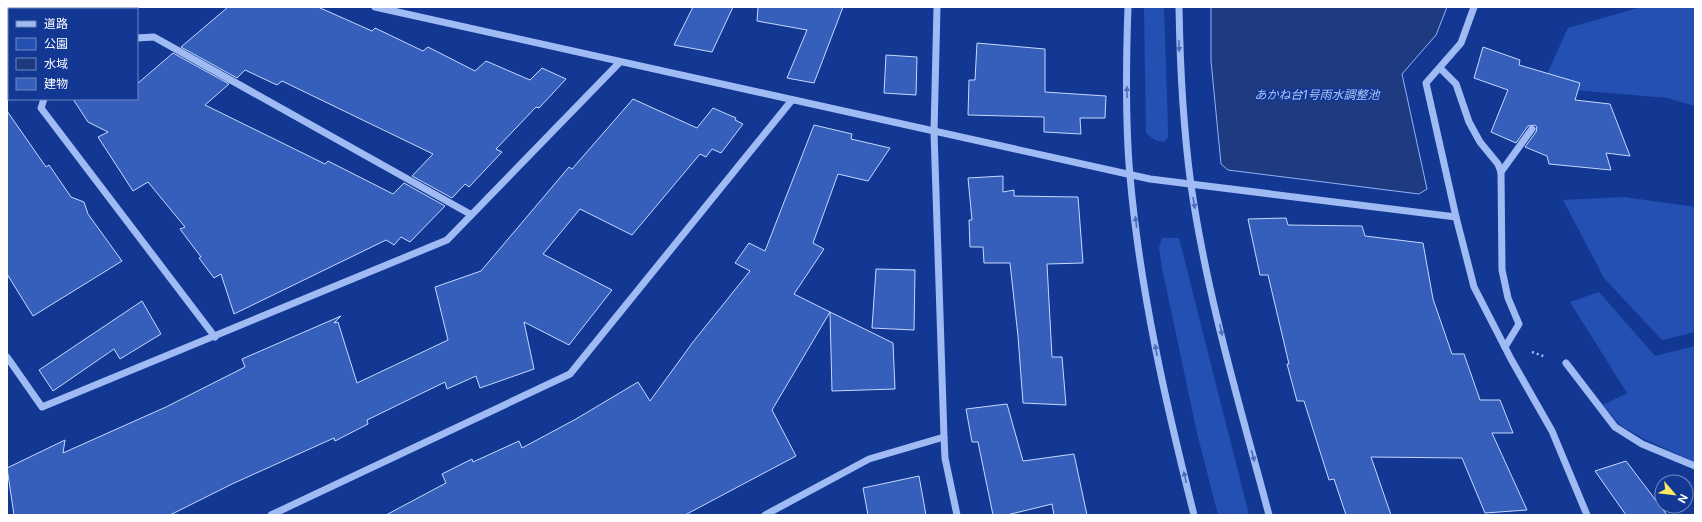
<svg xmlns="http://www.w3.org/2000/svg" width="1702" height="522" font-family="Inter,'Noto Sans JP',sans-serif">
<rect width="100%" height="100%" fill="#123894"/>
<!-- green -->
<g fill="#2450b3">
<path d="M1144,7H1164L1168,129V138L1164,142L1155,140L1146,133Z"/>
<path d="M1641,7H1695V106L1667,98L1541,87L1568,28Z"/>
<path d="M1624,197L1695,207V332L1662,340L1604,278L1563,200Z"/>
<path d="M1162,238H1179L1249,515H1218L1197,433L1162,268L1159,247Z"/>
<path d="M1599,292L1655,356L1695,346V462L1642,438L1620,425L1603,405L1627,393L1570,302Z"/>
</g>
<!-- water -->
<path fill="#1e3b81" stroke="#92b2f6" d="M1211,7H1447L1436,35L1402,74L1427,189L1419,194L1228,170L1221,164L1211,61Z"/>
<!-- building -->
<g fill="#355fbb" stroke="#c8d8fd">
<path d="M228,7H318L372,31L375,28L423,51L428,47L475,71L486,61L530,80L542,68L566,79L539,108L536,107L496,149L502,152L469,187L465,184L452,198L412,176L433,154L282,81L277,85L245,70L237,78L181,47Z"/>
<path d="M693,7H733L712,52L674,45Z"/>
<path d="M758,7H843L814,83L787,78L807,30L757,21Z"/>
<path d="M977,43L1045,49V92L1106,96L1105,118H1080L1081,134L1044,132V117L968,115L969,80H975Z"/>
<path d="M1483,47L1520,60L1519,65L1580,83L1575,100L1610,104L1630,156L1606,153L1611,170L1549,164L1547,156L1525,147L1536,132L1537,127L1535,125L1528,126L1516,143L1491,132L1508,90L1474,78Z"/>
<path d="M173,53L229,84L205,105L325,164L328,161L393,194L404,183L445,206L410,242L401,237L394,245L386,240L234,314L221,274L214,278L199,258L201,257L180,229L185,227L148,182L133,191L98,137L108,132L88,122L73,99H137V84Z"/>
<path d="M886,55L917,57L916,95L884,93Z"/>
<path d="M633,99L697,128L713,108L736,118L735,120L743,124L721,153L712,149L706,157L700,154L632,235L580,209L543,254L612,290L569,345L524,322L534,369L480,388L476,376L447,389L445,382L367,420L368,424L335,441L334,438L232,484L170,515H14L7,468L65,440L63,453L166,407L245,367L242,359L341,316L334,323L338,322L357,383L448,340L435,287L481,271L569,167L572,169Z"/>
<path d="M7,111L46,167L49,165L71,197L84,202L88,214L122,261L33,316L7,274Z"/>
<path d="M814,125L852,134L851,139L890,148L868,181L838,174L813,243L824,249L794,294L830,312L772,410L796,456L685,515H386L446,483L442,474L472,459L473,462L519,441L522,448L576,419L638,382L650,401L693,342L750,271L735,263L749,243L765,251Z"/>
<path d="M1003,176V192L1014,190V196L1078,197L1083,263L1047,264L1052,357H1062L1066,405L1023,403L1018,336L1010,263H984L983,247H970L969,220H972L968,178Z"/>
<path d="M1286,218L1288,225L1362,226L1365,236L1423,243L1433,299L1452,354H1464L1480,400H1500L1513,433H1492L1527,510L1485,513L1462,458L1371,457L1391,515H1346L1334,479L1329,480L1304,401H1297L1287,364H1289L1268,275H1260L1248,219Z"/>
<path d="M876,269L915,270L914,330L872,328Z"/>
<path d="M142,301L161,334L120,359L114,349L53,391L39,370Z"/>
<path d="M830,312L893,343L895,389L832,391Z"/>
<path d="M1007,404L1023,461L1074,454L1087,515H1054L1052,504L1007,515H993L978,442H972L966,409Z"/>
<path d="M1626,461L1667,515H1626L1595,471Z"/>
<path d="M919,476L926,515H868L863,488Z"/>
</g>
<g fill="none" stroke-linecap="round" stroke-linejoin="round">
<!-- path -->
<path stroke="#a0baf3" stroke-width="2.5" stroke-dasharray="2 3" stroke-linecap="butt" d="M1532,352L1546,357"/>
<!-- minor -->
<g stroke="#a0baf3" stroke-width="7">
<path d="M375,7L1150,179L1456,217"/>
<path d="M937,7L934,132L944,437L945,458L957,515"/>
<path d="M1128,7C1126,63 1125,120 1130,176C1140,291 1166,404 1194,515"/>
<path d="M1179,7C1180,66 1183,126 1191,185C1207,297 1240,406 1269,515"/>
<path d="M1474,7L1461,43L1426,83L1456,217L1474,287L1511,359L1552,431L1587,515"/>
<path d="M77,9L78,7"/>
<path d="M137,38L154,37L470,214"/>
<path d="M1440,68L1456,84L1469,122L1480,142L1498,164L1501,172L1502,270L1508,298L1519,324L1505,347"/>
<path d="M44,99L41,108L215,337"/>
<path d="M1501,172L1532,129"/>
<path d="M7,357L42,407L447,240L619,63"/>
<path d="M1566,363L1615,427L1642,444L1695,466"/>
<path d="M271,515L570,374L792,100"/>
<path d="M765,515L869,459L944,437"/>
</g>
</g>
<!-- one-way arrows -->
<defs><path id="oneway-solid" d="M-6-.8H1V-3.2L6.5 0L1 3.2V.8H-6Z"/></defs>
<g fill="#4b6cba">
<use href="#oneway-solid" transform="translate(1179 46) rotate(89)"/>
<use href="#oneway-solid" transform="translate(1127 92) rotate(-91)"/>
<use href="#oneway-solid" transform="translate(1194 203) rotate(80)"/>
<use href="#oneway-solid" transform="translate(1136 222) rotate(-97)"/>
<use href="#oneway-solid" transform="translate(1221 330) rotate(77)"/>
<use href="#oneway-solid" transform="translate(1156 350) rotate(-100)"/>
<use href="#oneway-solid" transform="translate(1253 456) rotate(75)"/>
<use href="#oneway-solid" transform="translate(1185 477) rotate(-103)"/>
</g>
<g text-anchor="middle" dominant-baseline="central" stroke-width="4" stroke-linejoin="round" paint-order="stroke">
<!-- water labels -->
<g font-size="12" font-style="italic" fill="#acc5fa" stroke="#123894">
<text x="1317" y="94">あかね台1号雨水調整池</text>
</g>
</g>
<!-- border -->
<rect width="1702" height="522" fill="none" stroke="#ffffff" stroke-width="16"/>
<!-- legend -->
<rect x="8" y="8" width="130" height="92" fill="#123894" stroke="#7188bf"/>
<rect x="16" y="21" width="20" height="6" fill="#a0baf3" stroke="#7188bf"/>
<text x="44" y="28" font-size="12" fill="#ffffff">道路</text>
<rect x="16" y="38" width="20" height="12" fill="#2450b3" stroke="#7188bf"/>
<text x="44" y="48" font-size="12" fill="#ffffff">公園</text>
<rect x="16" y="58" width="20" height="12" fill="#1e3b81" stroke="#7188bf"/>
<text x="44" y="68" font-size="12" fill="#ffffff">水域</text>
<rect x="16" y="78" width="20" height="12" fill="#355fbb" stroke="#7188bf"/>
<text x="44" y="88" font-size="12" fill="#ffffff">建物</text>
<!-- north arrow -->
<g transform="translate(1674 494) rotate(118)"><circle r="19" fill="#123894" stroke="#7188bf"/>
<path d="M0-3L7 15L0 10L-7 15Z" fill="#ffe862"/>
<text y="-6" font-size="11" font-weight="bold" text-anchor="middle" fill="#ffffff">N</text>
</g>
</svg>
